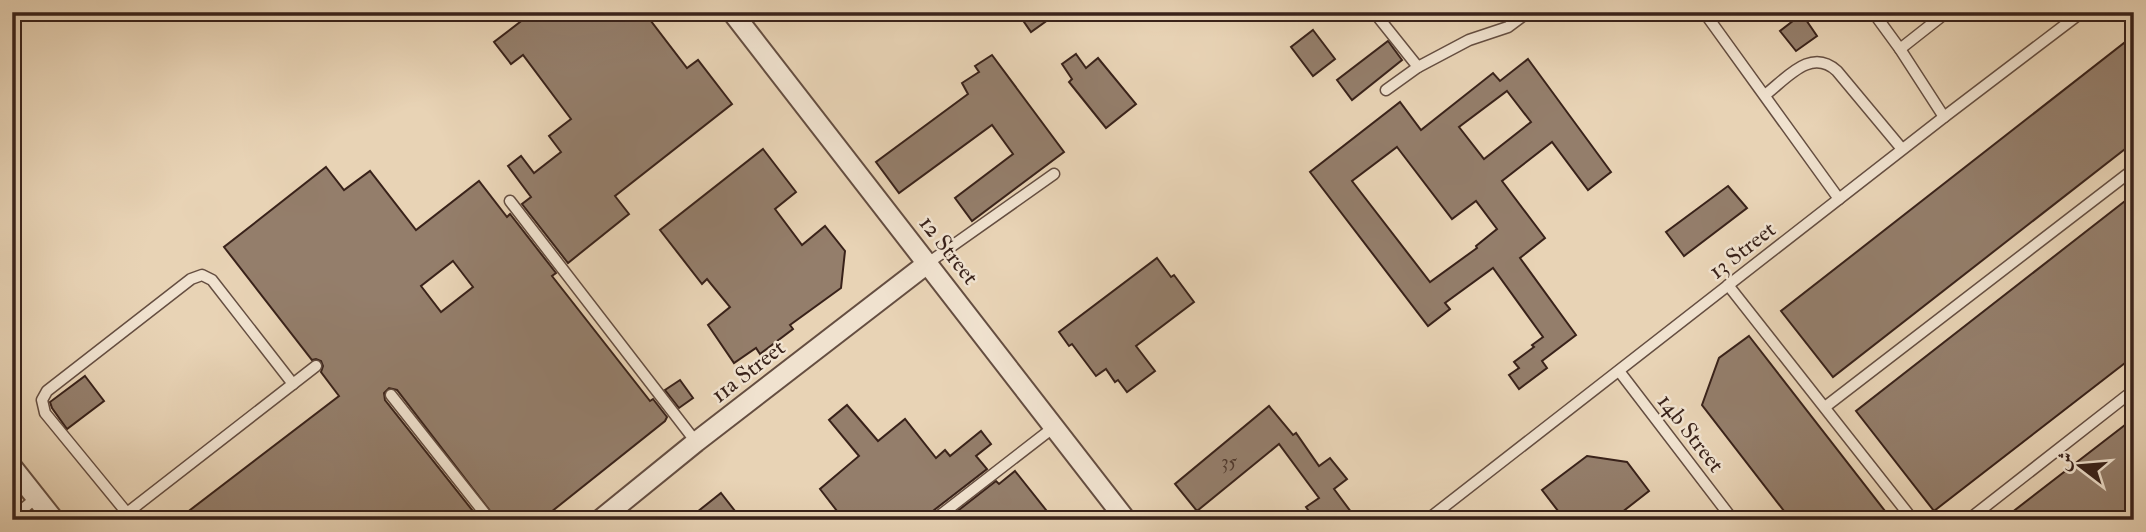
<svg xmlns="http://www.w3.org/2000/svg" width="2146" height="532" font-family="'IM FELL Double Pica',Amiri,serif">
<rect width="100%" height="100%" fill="#e8d3b5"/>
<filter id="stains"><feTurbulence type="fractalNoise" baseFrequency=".00286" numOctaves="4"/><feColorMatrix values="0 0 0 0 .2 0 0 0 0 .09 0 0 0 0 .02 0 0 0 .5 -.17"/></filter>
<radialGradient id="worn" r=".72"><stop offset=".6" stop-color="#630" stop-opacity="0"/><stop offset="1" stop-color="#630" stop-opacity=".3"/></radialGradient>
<!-- building -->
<g fill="#947e6b" stroke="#39221a" stroke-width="2" fill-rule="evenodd">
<path d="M533,12H644L687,68L698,60L732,104L615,196L629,214L568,263L522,204L531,197L508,166L521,156L534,173L561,152L549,136L571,119L523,55L511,64L494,42Z"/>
<path d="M1032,12H1059L1031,32L1022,19Z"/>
<path d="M1802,14L1817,36L1796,51L1780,31Z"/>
<path d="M1313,30L1335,59L1313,76L1291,47Z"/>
<path d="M1388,41L1402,60L1352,100L1337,80Z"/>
<path d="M2124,43L2134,56V142L1833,377L1781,311Z"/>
<path d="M1076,54L1086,68L1098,58L1136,104L1106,128L1069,82L1072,79L1062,64Z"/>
<path d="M992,55L1064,152L972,221L955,198L1013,154L992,125L899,193L876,162L968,94L962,83L979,72L975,66Z"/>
<path d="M1528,59L1611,172L1588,190L1552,142L1502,181L1545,238L1520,258L1576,335L1542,361L1547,368L1519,389L1509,375L1519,368L1514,362L1534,347L1532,345L1543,337L1493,268L1445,303L1450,309L1428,326L1310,172L1400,102L1421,130L1493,73L1500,81ZM1507,91L1531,122L1484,159L1459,127ZM1397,147L1452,219L1476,201L1497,229L1476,246L1477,248L1430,282L1352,181Z"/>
<path d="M763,149L796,192L775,209L802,245L825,226L845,251L841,288L790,325L793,329L760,354L756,348L734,363L708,325L730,307L707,279L702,284L660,230Z"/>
<path d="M326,167L344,190L370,171L416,230L479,181L507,217L510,214L556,273L552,276L650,401L653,399L667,417L665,421L541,520H497L397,390L389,388L384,393L385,400L480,520H177L339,396L321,372L323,366L321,361L316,359L312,360L224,247ZM453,261L473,287L441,312L421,286Z"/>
<path d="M1728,186L1747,208L1684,256L1666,232Z"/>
<path d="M2134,194V356L1934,511L1856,411Z"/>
<path d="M1157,258L1171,277L1174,275L1194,302L1136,346L1155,371L1127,392L1118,380L1115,382L1106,369L1096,376L1072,344L1069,346L1059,332Z"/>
<path d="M1749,336L1892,520H1791L1702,405L1719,358Z"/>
<path d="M85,376L104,401L67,429L52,408L50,402Z"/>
<path d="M680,380L693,398L679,408L665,390Z"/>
<path d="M847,405L878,441L905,419L936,458L945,450L950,456L981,431L991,444L976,456L987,469L929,514L927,520H844L820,489L859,456L829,420Z"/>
<path d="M1269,406L1293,435L1296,433L1319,466L1330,458L1347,479L1334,489L1357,520H1315L1306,507L1319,498L1279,444L1197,511L1175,484Z"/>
<path d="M2134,418V520H2002Z"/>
<path d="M1587,456L1627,462L1649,491L1612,520H1565L1542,490Z"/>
<path d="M1015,471L1054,520H946L996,481L999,484Z"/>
<path d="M721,493L742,520H687Z"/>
</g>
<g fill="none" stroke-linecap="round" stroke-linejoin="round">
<!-- lane casing -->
<g stroke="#654e41" stroke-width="13">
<g id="lane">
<path d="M1374,12L1418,67"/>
<path d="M1704,12L1839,199"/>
<path d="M1873,12L1900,49L1944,117"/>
<path d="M2128,12L2134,20"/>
<path d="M1900,49L1947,12"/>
<path d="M1386,90L1418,67L1469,40L1508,27L1528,12"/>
<path d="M1765,95C1787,78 1811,47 1837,71L1902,149"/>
<path d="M510,201L696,442"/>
<path d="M928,263L1054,174"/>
<path d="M1728,285L1913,520"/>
<path d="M1619,371L1733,520"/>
<path d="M391,395L490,520"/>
<path d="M1825,407L2134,169"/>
<path d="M127,513L45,413L42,400L47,391L191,279L202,275L212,280L293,384"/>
<path d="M12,518L36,498"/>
<path d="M118,520L316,366"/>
<path d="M934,520L1054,427"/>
<path d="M1427,520L1944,117L2082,12"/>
<path d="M1968,520L2134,390"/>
</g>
</g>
<!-- street casing -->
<g stroke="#654e41" stroke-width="23">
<g id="street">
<path d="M732,12L1126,520"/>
<path d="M12,467L54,520"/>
<path d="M600,520L696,442L928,263"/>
</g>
</g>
<!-- lane -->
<use href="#lane" stroke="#f0e2cf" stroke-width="10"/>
<!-- street -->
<use href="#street" stroke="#f0e2cf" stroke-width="19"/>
</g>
<g text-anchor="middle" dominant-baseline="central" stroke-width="5" stroke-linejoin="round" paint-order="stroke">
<!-- number labels -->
<g font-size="19" fill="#50392e">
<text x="1229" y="462">35</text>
</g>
<!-- street labels -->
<g font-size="23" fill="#39221a" stroke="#f0e2cf">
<text transform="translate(949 250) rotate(52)">12 Street</text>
<text transform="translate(1742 250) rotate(-38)">13 Street</text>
<text transform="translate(748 371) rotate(-38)">11a Street</text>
<text transform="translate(1691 433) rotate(52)">14b Street</text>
</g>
</g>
<!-- margin -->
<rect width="2146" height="532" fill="none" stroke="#e8d3b5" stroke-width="42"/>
<rect x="14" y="14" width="2118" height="504" fill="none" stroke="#39221a" stroke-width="3.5"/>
<rect x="21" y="21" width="2104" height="490" fill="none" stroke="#39221a" stroke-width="2"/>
<!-- north arrow -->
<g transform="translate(2080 466) rotate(286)" stroke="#f0e2cf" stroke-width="5" paint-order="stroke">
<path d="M0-5L12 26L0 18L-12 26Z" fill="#39221a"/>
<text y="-10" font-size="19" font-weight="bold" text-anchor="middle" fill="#39221a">ش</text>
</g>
<rect width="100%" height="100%" filter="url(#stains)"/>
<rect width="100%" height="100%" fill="url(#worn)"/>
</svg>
